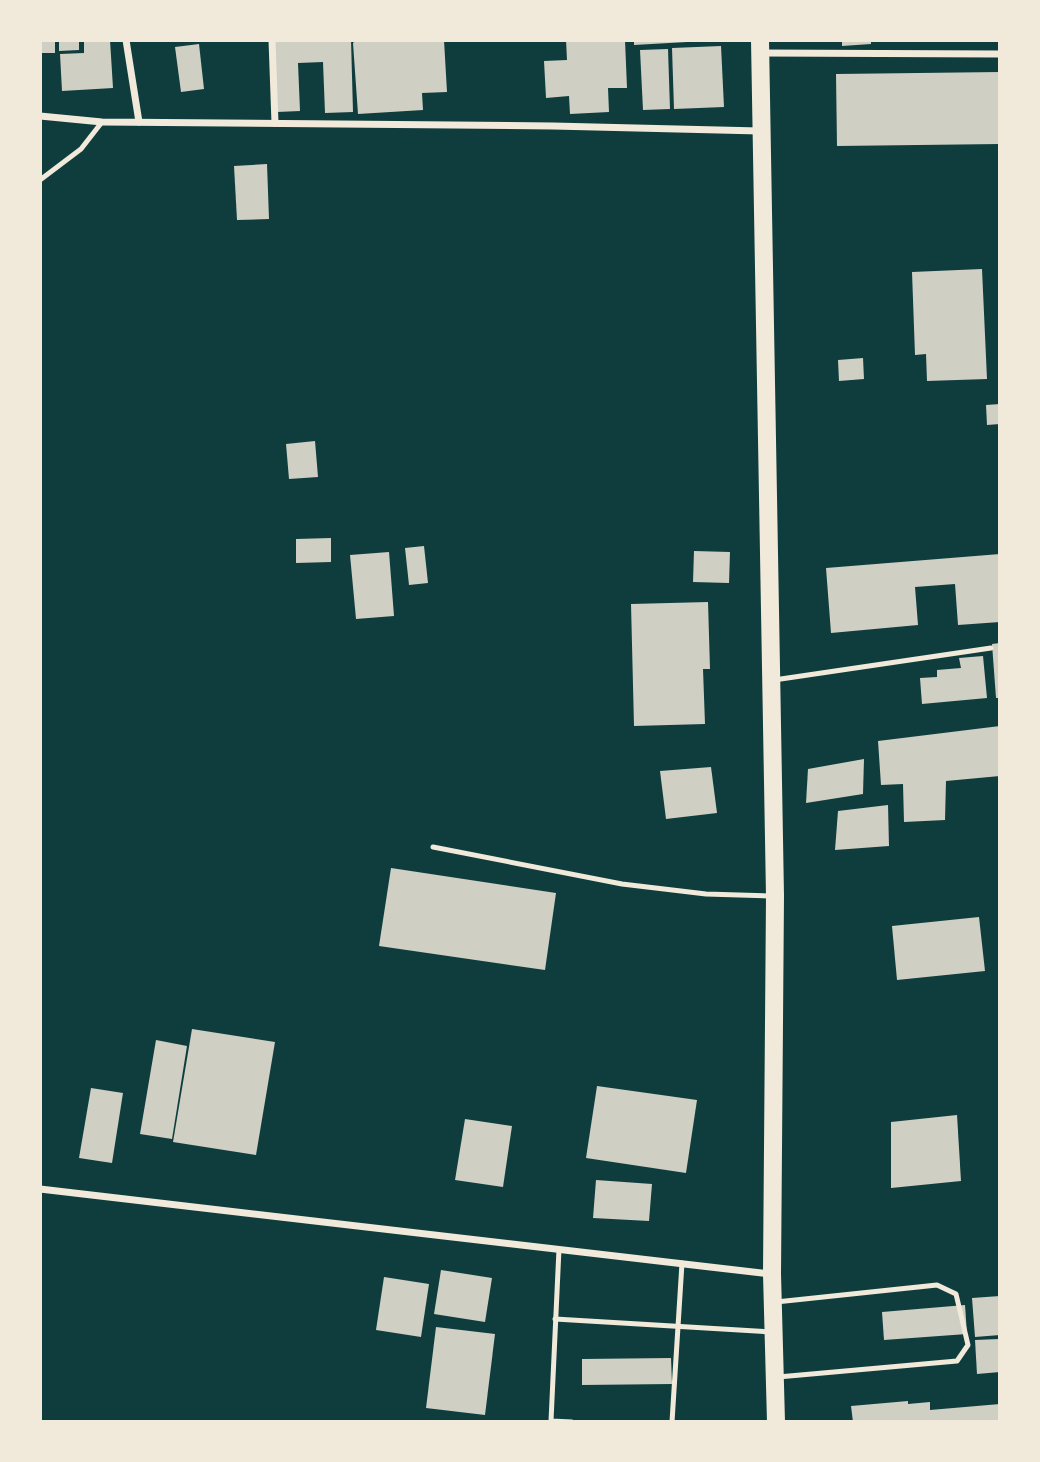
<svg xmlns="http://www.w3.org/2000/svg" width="1040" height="1462" font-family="'Work Sans',sans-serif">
<rect width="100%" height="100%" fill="#0f3d3e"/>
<!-- building -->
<g fill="#cfcfc3">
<rect x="40" y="40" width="15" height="13"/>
<path d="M59,40H79V50L59,51Z"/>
<path d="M84,40H110L113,88L62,91L60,54L84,53Z"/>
<path d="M274,40H351L353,112L325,113L323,62L298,63L300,111L277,112Z"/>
<path d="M356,40H444L447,92L422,93L423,110L358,114L353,43Z"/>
<path d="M566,40H625L627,88H608L609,112L570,114L569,96L546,98L544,61L567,60Z"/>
<path d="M634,40H687V42L634,45Z"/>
<path d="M842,40H871V44L842,46Z"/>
<path d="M199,44L204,89L181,92L175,47Z"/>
<path d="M721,46L724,107L674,109L672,48Z"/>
<path d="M668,49L670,109L643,110L640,50Z"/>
<path d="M1000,72V144L837,146L836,74Z"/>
<path d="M267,164L269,219L237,220L234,166Z"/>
<path d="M982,269L987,379L927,381L926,354L915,355L912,272Z"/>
<path d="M863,358L864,379L839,381L838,360Z"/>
<path d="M1000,404V424L987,425L986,405Z"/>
<path d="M315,441L318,477L289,479L286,444Z"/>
<path d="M331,538V562L296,563V539Z"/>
<path d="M424,546L428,583L409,585L405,548Z"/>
<path d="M694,551L730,552L729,583L693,582Z"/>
<path d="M389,552L394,616L356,619L350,555Z"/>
<path d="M1000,554V622L958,625L955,584L915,587L918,625L831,633L826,568Z"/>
<path d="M708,602L710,669H703L705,724L634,726L631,604Z"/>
<path d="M1000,643V698H996L992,644Z"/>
<path d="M983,656L987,698L922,704L920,678L937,677V670L961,668L959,658Z"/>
<path d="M1000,726V776L946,781L945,820L904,822L903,784L881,785L878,741Z"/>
<path d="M864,759L863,794L806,803L808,769Z"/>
<path d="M711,767L717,813L666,819L660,771Z"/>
<path d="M888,805L889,846L835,850L838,811Z"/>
<path d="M391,868L556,893L545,970L379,946Z"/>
<path d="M979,917L985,971L897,980L892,926Z"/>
<path d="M192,1029L275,1042L256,1155L173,1142Z"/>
<path d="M156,1040L187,1046L172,1139L140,1134Z"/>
<path d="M597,1086L697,1100L686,1173L586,1158Z"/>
<path d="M91,1088L123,1093L112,1163L79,1158Z"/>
<path d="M957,1115L961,1181L891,1188V1122Z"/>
<path d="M465,1119L512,1126L503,1187L455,1180Z"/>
<path d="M596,1180L652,1184L649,1221L593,1218Z"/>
<path d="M441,1270L492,1278L485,1322L434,1314Z"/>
<path d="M384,1277L429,1284L421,1337L376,1330Z"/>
<path d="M1000,1296V1335L975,1337L972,1298Z"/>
<path d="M965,1305L967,1334L884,1340L882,1312Z"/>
<path d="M436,1327L495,1334L485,1415L426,1408Z"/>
<path d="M999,1339L1000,1372L977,1374L975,1340Z"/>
<path d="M671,1358L672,1384L582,1385V1359Z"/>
<path d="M908,1401V1404L930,1402V1410L1000,1404V1422H853L851,1406Z"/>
</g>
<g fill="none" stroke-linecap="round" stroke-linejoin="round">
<!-- service -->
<g stroke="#f1e9da" stroke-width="5">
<path d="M40,180L81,149L102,122"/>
<path d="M774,680L991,648"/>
<path d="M433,847L622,884L706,894L772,896"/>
<path d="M559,1249L551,1421L572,1422"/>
<path d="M776,1302L937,1285L956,1294L968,1345L957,1361L778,1377"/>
<path d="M555,1319L772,1332"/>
<path d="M672,1422L682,1263"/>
</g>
<!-- minor -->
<g stroke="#f1e9da" stroke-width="7">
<path d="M126,40L139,122"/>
<path d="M272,40L275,123"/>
<path d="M761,53L1000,54"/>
<path d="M40,116L102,122L553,126L760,131"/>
<path d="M40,1189L770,1274"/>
</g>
<!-- primary -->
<path stroke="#f1e9da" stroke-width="18" d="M760,40L775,896L772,1274L776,1422"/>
</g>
<!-- border -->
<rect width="1040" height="1462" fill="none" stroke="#f1e9da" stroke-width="84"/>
</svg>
